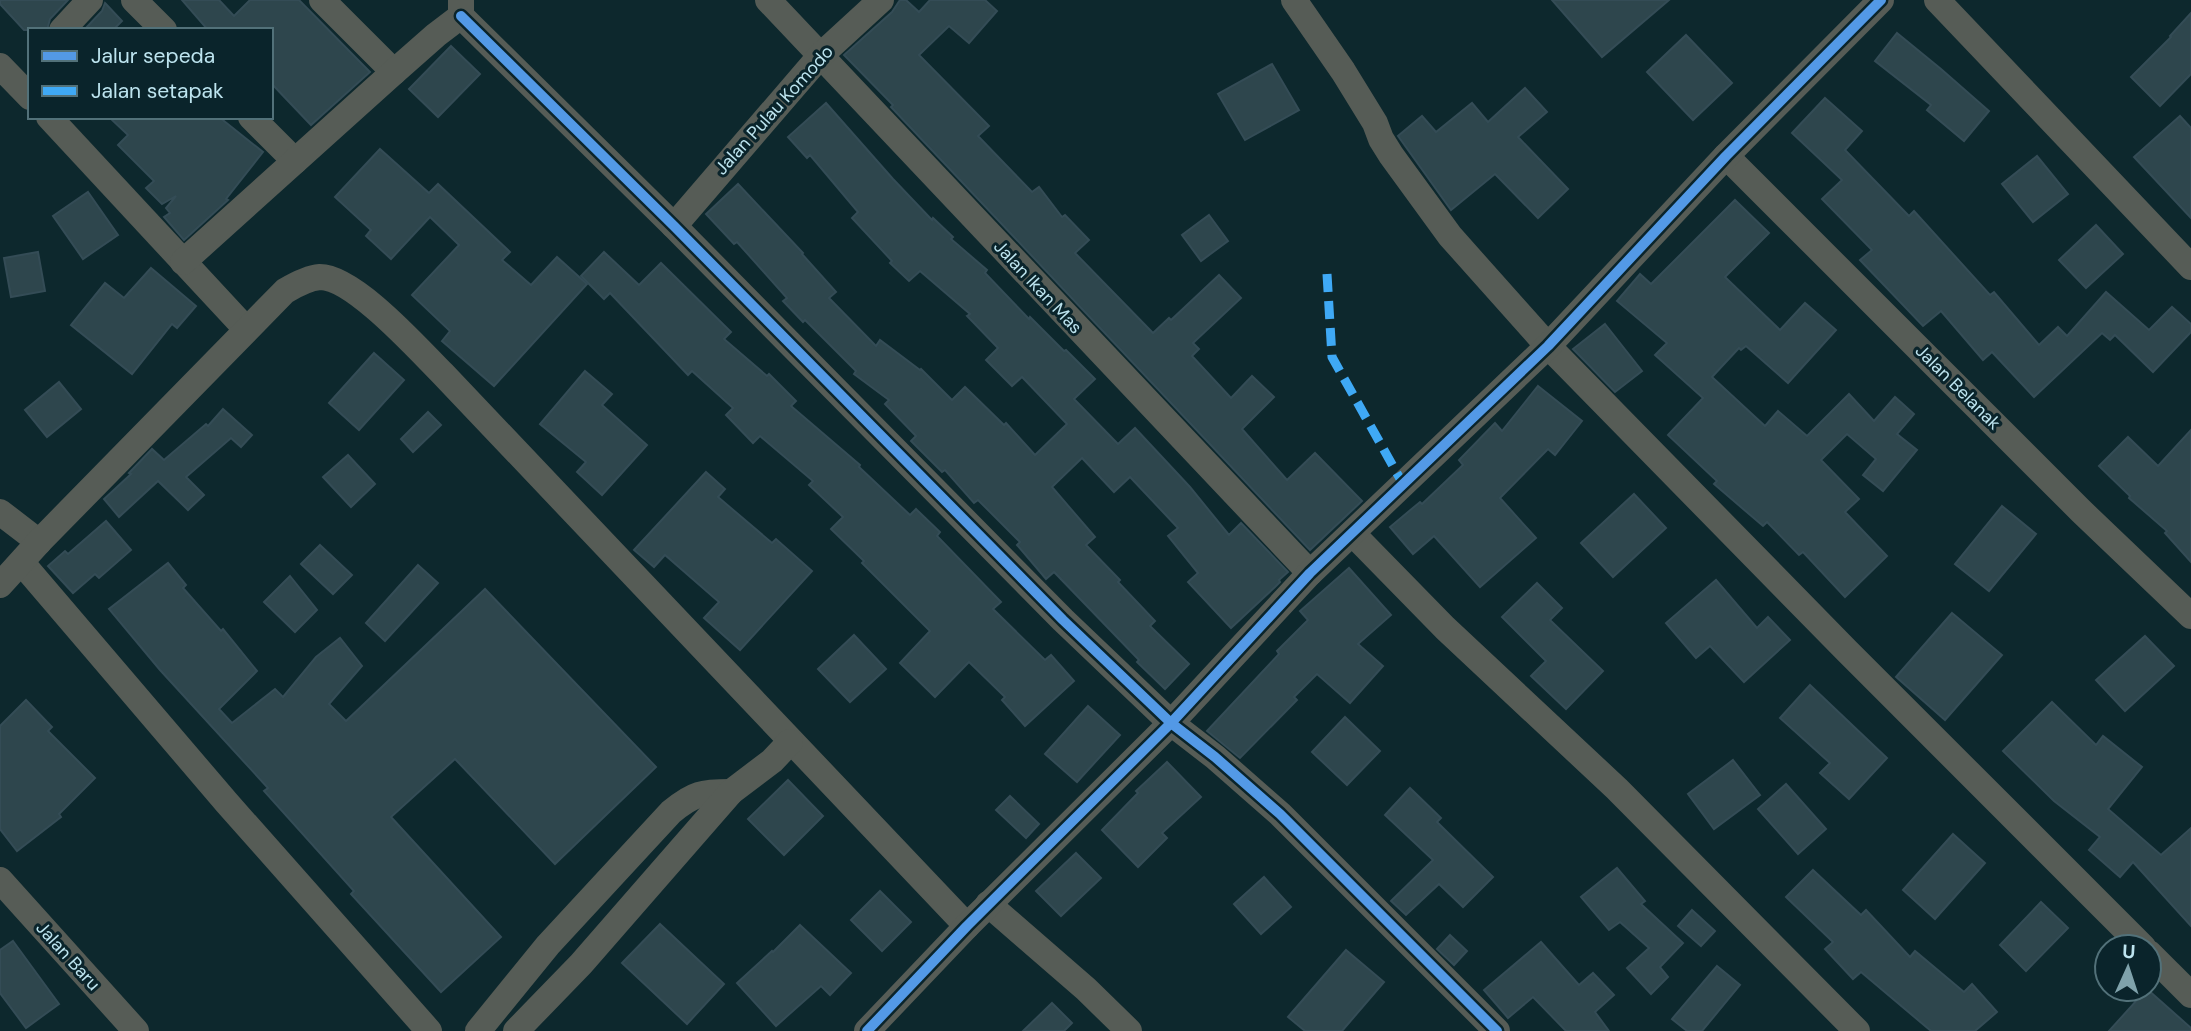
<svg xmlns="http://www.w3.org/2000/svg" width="2191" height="1031" font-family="'DM Sans',sans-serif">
<rect width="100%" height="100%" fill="#0d282d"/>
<!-- building -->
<g fill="#2e464d" stroke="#344c56" stroke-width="2">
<path d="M0,0H68L50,19L47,30H24L0,4Z"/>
<path d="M182,0H219L234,16L250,0H299L370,72L311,125L271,83V30H208Z"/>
<path d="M900,0H906L919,12L930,0H985L997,11L969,43L949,26L919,55L989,126L978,136L1032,192L1039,187L1062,217L1065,215L1089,240L1075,253L1153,333L1169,318L1171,320L1219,275L1241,298L1193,343L1199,349L1192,356L1231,398L1252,376L1274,397L1242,429L1287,480L1315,453L1362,501L1310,550L891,107L893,105L844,55L892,12Z"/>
<path d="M1552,0H1669L1602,57Z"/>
<path d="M105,3L122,21L113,30H84L102,11Z"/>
<path d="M2191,13V74L2160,106L2131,77L2171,37L2170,36Z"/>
<path d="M1897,33L1941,69L1989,111L1964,141L1927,110L1931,105L1875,61Z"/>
<path d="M1686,35L1732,83L1693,120L1647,72Z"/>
<path d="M451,46L480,74L438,117L409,89Z"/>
<path d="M1272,64L1299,110L1245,140L1218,94Z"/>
<path d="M1525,88L1547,112L1518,137L1568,189L1538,218L1495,174L1451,210L1398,136L1422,116L1436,132L1472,103L1488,122Z"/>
<path d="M1825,98L1862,131L1845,150L1909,216L1914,211L1990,295L1994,292L2039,345L2058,327L2067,336L2106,292L2149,330L2172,307L2191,324V332L2153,372L2115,335L2110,340L2102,333L2034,397L1992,352L1983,360L1941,311L1923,326L1860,260L1872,250L1822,199L1842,180L1792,133Z"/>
<path d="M826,103L893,179L932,220L933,218L953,237L951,239L987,270L985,273L1029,319L1030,317L1064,351L1066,350L1095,379L1074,399L1118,444L1135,428L1190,487L1229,535L1241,523L1288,572L1279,580L1280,582L1275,587L1231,628L1188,582L1198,573L1168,536L1178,528L1130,477L1114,492L1082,458L1052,487L1095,537L1086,545L1120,580L1118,582L1155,621L1150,626L1189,664L1165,689L1137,662L1139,660L1054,572L1046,579L1017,545L1020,542L978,500L974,503L945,470L942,472L911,441L916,436L885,404L889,400L854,374L856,371L805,320L803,322L783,301L787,298L737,242L734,244L706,214L738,184L803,253L802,254L836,292L829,298L876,346L880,340L920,370L921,369L952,400L965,387L1004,425L1006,423L1035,455L1067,424L1022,377L1012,386L986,360L998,348L967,316L970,314L920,271L909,281L890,263L892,261L852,218L858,212L810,155L807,158L788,137Z"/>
<path d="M2180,116L2191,128V218L2134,157Z"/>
<path d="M109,117H219L263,152L226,199L228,200L184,240L164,217L170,213L166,208L176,196L162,204L146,188L154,181L118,145L128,135Z"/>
<path d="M380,149L429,193L438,184L510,252L502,260L531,285L557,257L587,284L494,386L442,341L450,331L412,295L459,245L430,217L391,259L366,236L371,230L335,197Z"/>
<path d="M2037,156L2068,194L2033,222L2002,184Z"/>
<path d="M88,192L118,235L83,259L53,216Z"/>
<path d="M1735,200L1769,233L1725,277L1780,330L1805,303L1836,330L1788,383L1746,346L1741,350L1739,348L1712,377L1765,426L1778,411L1807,436L1849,394L1874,421L1895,397L1914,414L1897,434L1917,450L1883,491L1863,475L1876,459L1847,434L1821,460L1859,499L1845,512L1887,556L1845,597L1803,552L1799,555L1767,522L1763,526L1714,484L1717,481L1668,435L1703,398L1655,355L1667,343L1617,301L1640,274L1651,284Z"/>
<path d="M1209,215L1228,241L1201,261L1182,235Z"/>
<path d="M2096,225L2123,254L2086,288L2059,260Z"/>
<path d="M38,252L45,291L11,297L4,258Z"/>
<path d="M604,252L639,285L661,263L731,332L724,339L767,376L769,374L796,401L791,406L860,465L859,467L910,515L916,509L940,532L937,536L1001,602L993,609L1045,660L1051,655L1074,681L1025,726L1002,700L1005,697L969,662L935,697L900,663L930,631L862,563L864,561L831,529L843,517L809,485L813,481L760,436L753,443L726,415L733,408L692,371L688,375L610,293L604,299L581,276Z"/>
<path d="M151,268L196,306L177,328L172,324L132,374L71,325L105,283L124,298Z"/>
<path d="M1605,324L1642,371L1615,392L1573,349Z"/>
<path d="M374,353L404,380L359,430L329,403Z"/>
<path d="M585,371L612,394L602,405L647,445L602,495L577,472L586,462L540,424Z"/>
<path d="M59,382L81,409L47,437L25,410Z"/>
<path d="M1538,386L1582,421L1555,455L1548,449L1500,498L1536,538L1480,587L1434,536L1413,554L1390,527L1420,502L1422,504L1463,465L1459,460L1495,423L1502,431Z"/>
<path d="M223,409L252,435L241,447L231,438L186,477L204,495L188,510L158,481L119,517L104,499L131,474L129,473L152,449L164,460L206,424L208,426Z"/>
<path d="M428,412L441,425L413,452L401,439Z"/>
<path d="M2191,430V562L2165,533L2167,531L2129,498L2130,496L2099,466L2128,437L2158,466Z"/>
<path d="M348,455L375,484L351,507L323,477Z"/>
<path d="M706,472L725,489L718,497L772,543L776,539L812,571L740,650L704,618L719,602L665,555L654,567L634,550Z"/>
<path d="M1634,494L1666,528L1613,577L1581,543Z"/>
<path d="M2002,506L2036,534L1989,591L1955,564Z"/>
<path d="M106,521L131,550L99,578L95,574L73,593L48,566L65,551L68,554Z"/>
<path d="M320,545L352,575L333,594L301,564Z"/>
<path d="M168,563L186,585L183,588L221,631L223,629L257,671L219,709L232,723L275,689L283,697L316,657L340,638L362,666L329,704L346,721L485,589L656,767L555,864L455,759L391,817L501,937L441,992L351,894L354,891L264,791L268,788L160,670L109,609Z"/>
<path d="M418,565L438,583L385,641L366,623Z"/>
<path d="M1349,568L1391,615L1358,644L1383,666L1350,703L1317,674L1294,697L1297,700L1240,758L1207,731L1279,654L1277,651L1308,620L1300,611Z"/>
<path d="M290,576L317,610L295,632L264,602Z"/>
<path d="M1716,580L1757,628L1768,617L1790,640L1744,682L1710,646L1696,658L1666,623Z"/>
<path d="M1537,583L1562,608L1550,620L1603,671L1566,709L1531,676L1546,661L1502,617Z"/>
<path d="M1952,613L2002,655L1945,720L1896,677Z"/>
<path d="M854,635L886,669L850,702L818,669Z"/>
<path d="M2145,636L2174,666L2125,711L2096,680Z"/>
<path d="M1810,685L1887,758L1849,799L1820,773L1830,763L1780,718Z"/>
<path d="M26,700L52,727L48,731L95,778L59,814L61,817L17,851L0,829V726Z"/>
<path d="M2052,702L2096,745L2103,736L2142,767L2108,809L2161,855L2191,828V926L2133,862L2120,877L2089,850L2100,837L2054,801L2003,751Z"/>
<path d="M1088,706L1120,735L1077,782L1045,754Z"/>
<path d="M1345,717L1380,751L1347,785L1312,752Z"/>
<path d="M1733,760L1760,795L1714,829L1688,794Z"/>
<path d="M1167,762L1201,797L1162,833L1167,838L1138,867L1102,830L1138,793L1136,791Z"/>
<path d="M788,780L823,816L784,855L748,819Z"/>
<path d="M1786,784L1826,829L1798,854L1758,809Z"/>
<path d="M1410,788L1441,818L1437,822L1493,877L1463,907L1439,884L1406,915L1391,901L1433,860L1385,815Z"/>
<path d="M1010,796L1039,824L1026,838L996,810Z"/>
<path d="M1953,834L1985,863L1935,919L1903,890Z"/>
<path d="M1076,853L1101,878L1061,916L1036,891Z"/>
<path d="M1617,868L1645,901L1641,904L1683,943L1660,967L1668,977L1651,994L1627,968L1649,948L1620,922L1609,930L1581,897Z"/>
<path d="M1813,870L1861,915L1866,910L1910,957L1915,951L1964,992L1972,984L1997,1012L1975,1031H1931L1861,972L1853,979L1825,949L1833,942L1786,897Z"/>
<path d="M1264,877L1291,907L1261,934L1234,904Z"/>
<path d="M880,891L911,922L882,951L851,920Z"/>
<path d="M2041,902L2068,928L2026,971L2000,945Z"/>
<path d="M1692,910L1715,931L1701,946L1678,926Z"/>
<path d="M660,924L724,984L687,1024L622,963Z"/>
<path d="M800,925L851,973L830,995L821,986L776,1026L737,983L772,951L773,952Z"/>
<path d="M1450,935L1467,951L1454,965L1437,949Z"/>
<path d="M13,941L59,1004L26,1028L0,993V950Z"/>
<path d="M1541,942L1579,985L1593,973L1614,995L1595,1012L1609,1031H1566L1533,997L1508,1018L1484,990Z"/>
<path d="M1346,950L1384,982L1342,1031H1305L1288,1017Z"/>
<path d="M1717,966L1740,985L1702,1031H1687L1672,1019Z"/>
<path d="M2147,989L2191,1028V1031H2109Z"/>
<path d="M1052,1003L1072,1023L1064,1031H1023Z"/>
</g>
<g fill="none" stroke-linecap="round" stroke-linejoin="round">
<!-- minor -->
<g stroke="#565c56" stroke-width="26">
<path d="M134,0L164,30"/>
<path d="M322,0L394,72"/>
<path d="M768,0L1310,573"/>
<path d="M1294,0L1343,71L1375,123L1381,139L1391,155L1450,236L1548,346L1847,651L2143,947"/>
<path d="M1937,0L2191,267"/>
<path d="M461,16L674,226L1063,620L1171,723L1215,757L1280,814L1497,1031"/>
<path d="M62,30L90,0"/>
<path d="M0,66L30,97"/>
<path d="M49,117L246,329"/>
<path d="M251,117L295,161"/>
<path d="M1726,156L2081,511L2191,616"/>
<path d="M674,226L821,55L881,0"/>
<path d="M183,262L394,72L436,35L461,16V0"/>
<path d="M0,512L39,542"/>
<path d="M1353,534L1445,628L1617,789L1857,1031"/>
<path d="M22,563L227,803L429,1031"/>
<path d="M0,585L39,542L285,291C295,285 308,278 320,277C354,277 418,349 443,374L967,926"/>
<path d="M0,880L136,1031"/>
<path d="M988,904L1086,989L1129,1031"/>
<path d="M2149,953L2191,995"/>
<path d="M478,1031L548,945L671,812C694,793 702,792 731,792"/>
<path d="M516,1031L581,964L731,792L772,761L790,742"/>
<path d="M867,1031L967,926L1171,723L1310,573L1548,346L1726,156L1881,0"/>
</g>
<!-- quiet -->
<path stroke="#3fa9f5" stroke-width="9" stroke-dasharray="18 9" stroke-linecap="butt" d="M1327,274L1332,357L1403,484"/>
<!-- cycleway casing -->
<g stroke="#0a242b" stroke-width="15">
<g id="cycleway">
<path d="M461,16L674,226L1063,620L1171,723L1215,757L1280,814L1497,1031"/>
<path d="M867,1031L967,926L1171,723L1310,573L1548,346L1726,156L1881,0"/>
</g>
</g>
<!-- cycleway -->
<use href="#cycleway" stroke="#5399e6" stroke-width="10"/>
</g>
<g text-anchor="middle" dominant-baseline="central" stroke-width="6" stroke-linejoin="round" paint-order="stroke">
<!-- street labels -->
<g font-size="18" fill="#bde4ef" stroke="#0a242b">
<text transform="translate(774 110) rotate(-48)">Jalan Pulau Komodo</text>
<text transform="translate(1038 287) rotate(47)">Jalan Ikan Mas</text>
<text transform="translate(1958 387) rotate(45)">Jalan Belanak</text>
<text transform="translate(68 956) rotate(48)">Jalan Baru</text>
</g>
</g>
<!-- legend -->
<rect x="28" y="28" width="245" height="91" fill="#0a242b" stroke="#527179" stroke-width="2"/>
<rect x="42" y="51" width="35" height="10" fill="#5399e6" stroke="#527179" stroke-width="2"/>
<text x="91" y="63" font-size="21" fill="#bde4ef">Jalur sepeda</text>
<rect x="42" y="86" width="35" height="10" fill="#3fa9f5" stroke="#527179" stroke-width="2"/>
<text x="91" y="98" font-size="21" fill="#bde4ef">Jalan setapak</text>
<!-- north arrow -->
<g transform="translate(2128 968) rotate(3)"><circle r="33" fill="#0a242b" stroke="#527179" stroke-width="2"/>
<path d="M0-5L12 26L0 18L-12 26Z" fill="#7fa2ab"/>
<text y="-10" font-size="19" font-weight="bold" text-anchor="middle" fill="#bde4ef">U</text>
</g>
</svg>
